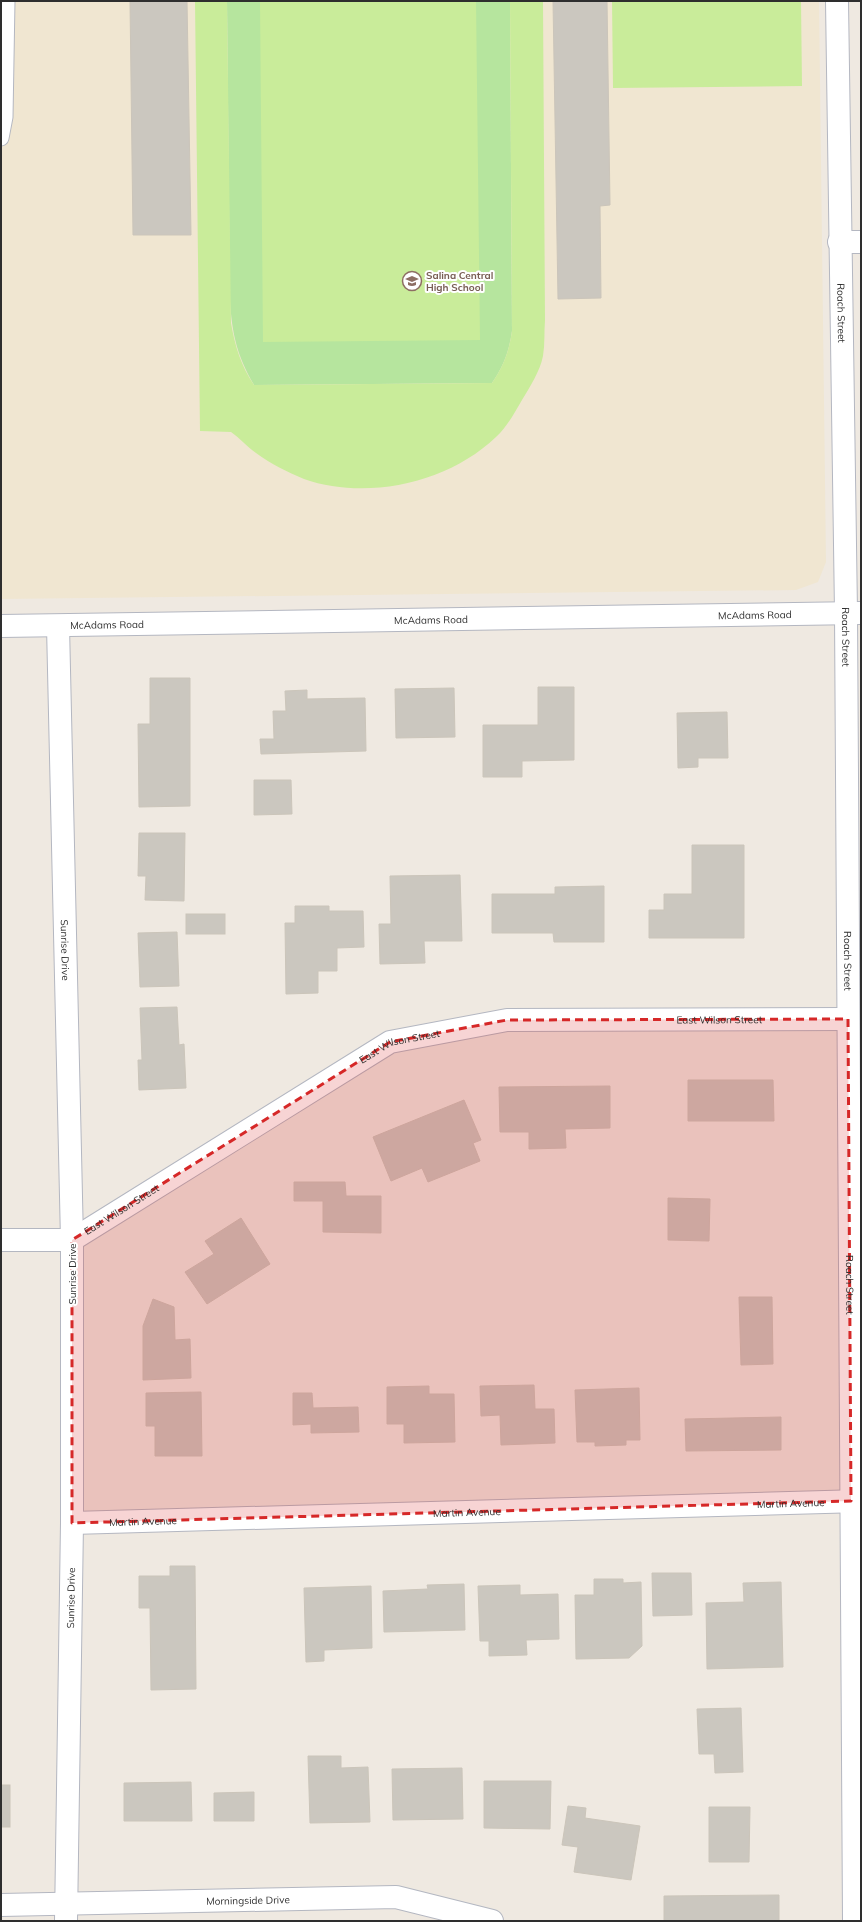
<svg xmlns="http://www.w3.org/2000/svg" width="862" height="1922" font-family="Mulish,sans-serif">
<rect width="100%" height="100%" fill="#efe9e1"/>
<!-- education -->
<path fill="#f0e6d1" d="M1,1H819L826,562L818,582L796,590L1,599Z"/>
<!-- green -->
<path fill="#b6e59e" d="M227,1H510L512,331C509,351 504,366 492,383L254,385C237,356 232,334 230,301Z"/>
<!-- pitch -->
<g fill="#c9ec9a">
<path d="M195,1H227L231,323C235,346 241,366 254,385L492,383C504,366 509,351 512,331L510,1H543L545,320C544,332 545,344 543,356C540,371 530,387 522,400C515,412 507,427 496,437C448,483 367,501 304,479C287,472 271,464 256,453C247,447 240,438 231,432L200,431Z"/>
<path d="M260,1H476L480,340L263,342Z"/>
<path d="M612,1H801L802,86L613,88Z"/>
</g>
<!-- building -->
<g fill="#cbc7bf" stroke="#cbc5ba">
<path d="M130,1H187L191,235H133Z"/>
<path d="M553,1H607L610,205L600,206L601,298L558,299Z"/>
<path d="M150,678H190V806L139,807L138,724H150Z"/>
<path d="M538,687H574V760L522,761V777H483V725H538Z"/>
<path d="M454,688L455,737L396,738L395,689Z"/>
<path d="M307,690V699L365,698L366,751L261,754L260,739H274L273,711H286L285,691Z"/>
<path d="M727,712L728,758H698V767L678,768L677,713Z"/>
<path d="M254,780H291L292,814L254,815Z"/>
<path d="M139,833H185L184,901L145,900L146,876H138Z"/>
<path d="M692,845H744V938H649V910H664V894H692Z"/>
<path d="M460,875L462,941H424L425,963L380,964L379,924H391L390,876Z"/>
<path d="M604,886V942H554L553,933H492V894H555V887Z"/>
<path d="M295,906H329V911H363L364,947L337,948V971H318V993L286,994L285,923H295Z"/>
<rect x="186" y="914" width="39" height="20"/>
<path d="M177,932L179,986L140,987L138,933Z"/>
<path d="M177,1007L179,1045L184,1044L186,1088L139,1090L138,1060H142L140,1008Z"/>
<path d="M688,1080H773L774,1121H688Z"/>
<path d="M610,1086V1128L565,1129L566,1148L529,1149V1132H500L499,1087Z"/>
<path d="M464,1100L481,1140L473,1143L480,1161L428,1182L422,1168L391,1181L373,1137Z"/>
<path d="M294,1182H345L346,1196H381V1233L323,1232V1201H294Z"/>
<path d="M668,1198L710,1199L709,1241L668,1240Z"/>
<path d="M241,1218L270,1264L207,1304L185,1272L214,1254L205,1241Z"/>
<path d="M739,1297H772L773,1364L741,1365Z"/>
<path d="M153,1299L174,1307L175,1340L190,1339L191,1378L143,1380V1326Z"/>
<path d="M534,1385L535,1409H554L555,1443L501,1445L500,1415L481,1416L480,1386Z"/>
<path d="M429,1386V1394H454L455,1442L404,1443V1424H387V1387Z"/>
<path d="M639,1388L640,1440H626V1445L595,1446V1442H577L575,1390Z"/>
<path d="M201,1392L202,1456H155V1426H146V1393Z"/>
<path d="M293,1393H312L313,1408L358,1407L359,1432L311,1433V1424L293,1425Z"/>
<path d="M781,1417V1450L686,1451L685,1419Z"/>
<path d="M170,1566H195L196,1689L151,1690L150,1608H139V1576H170Z"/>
<path d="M652,1573H691L692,1615L653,1616Z"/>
<path d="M594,1579H623V1583L641,1582L642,1646L629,1658L576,1659L575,1595H594Z"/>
<path d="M781,1582L783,1667L707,1669L706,1603L744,1602L743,1583Z"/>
<path d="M464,1584L465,1630L384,1632L383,1591L428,1589L427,1585Z"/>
<path d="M520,1585V1595L558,1594L559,1639L526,1640L527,1655L489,1656V1641H480L478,1586Z"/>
<path d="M371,1586L372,1648L324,1650V1661L306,1662L304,1588Z"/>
<path d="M741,1708L743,1772L715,1773L714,1754H699L697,1709Z"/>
<path d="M308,1756H341V1768L368,1767L370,1822L310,1823Z"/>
<path d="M462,1768L463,1819L393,1820L392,1769Z"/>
<path d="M484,1781H551L550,1829L484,1828Z"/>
<path d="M191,1782L192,1821H124V1783Z"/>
<rect x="1" y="1785" width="9" height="42"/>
<path d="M254,1792V1821H214V1793Z"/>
<path d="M568,1806L586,1808L585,1818L640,1826L631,1880L574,1872L578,1847L562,1845Z"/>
<path d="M709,1807H750L749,1862H709Z"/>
<path d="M779,1895V1921H664V1896Z"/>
</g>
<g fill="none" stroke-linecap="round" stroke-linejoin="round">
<!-- service casing -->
<g stroke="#b4b7c1" stroke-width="17">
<path id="service" d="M1,138L5,117L7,1"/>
</g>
<!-- minor casing -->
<g stroke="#b4b7c1" stroke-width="24">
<g id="minor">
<path id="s1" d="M837,1L846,612L854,1921"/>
<path d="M839,242H861"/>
<path id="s2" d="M1,626L860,613"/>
<path id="s3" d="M58,626L72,1240V1523L66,1921"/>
<path id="s4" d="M1,1240H72L390,1042L507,1020L848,1019"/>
<path id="s5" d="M72,1523L861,1501"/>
<path id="s6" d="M1,1905L396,1897L492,1921"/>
</g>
</g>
<!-- service -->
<use href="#service" stroke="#fff" stroke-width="15"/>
<!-- minor -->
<use href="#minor" stroke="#fff" stroke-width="22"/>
</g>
<!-- marked area -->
<path fill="#d62828" fill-opacity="0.2" stroke="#d62828" stroke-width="3" stroke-dasharray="8 5" stroke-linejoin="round" d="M848,1019L851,1501L72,1523V1240L390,1042L507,1020Z"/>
<!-- icons -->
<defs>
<g id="school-ring" transform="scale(1)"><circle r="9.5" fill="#fff" stroke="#8d6e63" stroke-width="1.5"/><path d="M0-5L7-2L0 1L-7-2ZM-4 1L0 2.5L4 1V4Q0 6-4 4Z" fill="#8d6e63"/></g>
</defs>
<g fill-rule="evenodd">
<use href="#school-ring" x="412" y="281"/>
</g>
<g text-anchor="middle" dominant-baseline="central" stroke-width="4" stroke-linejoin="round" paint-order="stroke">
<!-- education labels -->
<g font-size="10" font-weight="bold" fill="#785e54" stroke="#fff" text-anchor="start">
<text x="426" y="275">Salina Central<tspan x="426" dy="12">High School</tspan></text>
</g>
<!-- street labels -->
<g font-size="10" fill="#2e2e2e" stroke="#fff">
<text stroke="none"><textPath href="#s1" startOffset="312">Roach Street</textPath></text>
<text stroke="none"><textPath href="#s2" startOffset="754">McAdams Road</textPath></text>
<text stroke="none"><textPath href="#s2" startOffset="430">McAdams Road</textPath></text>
<text stroke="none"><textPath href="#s2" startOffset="106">McAdams Road</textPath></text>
<text stroke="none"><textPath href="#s1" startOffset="636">Roach Street</textPath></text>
<text stroke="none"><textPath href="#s3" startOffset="324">Sunrise Drive</textPath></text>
<text stroke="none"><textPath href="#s1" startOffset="960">Roach Street</textPath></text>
<text stroke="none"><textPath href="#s4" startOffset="777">East Wilson Street</textPath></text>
<text stroke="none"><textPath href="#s4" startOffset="453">East Wilson Street</textPath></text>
<text stroke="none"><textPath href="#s4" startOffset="129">East Wilson Street</textPath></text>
<text transform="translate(72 1274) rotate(-90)">Sunrise Drive</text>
<text stroke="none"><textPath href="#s1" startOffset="1284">Roach Street</textPath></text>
<text stroke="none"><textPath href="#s5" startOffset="719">Martin Avenue</textPath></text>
<text stroke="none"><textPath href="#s5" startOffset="395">Martin Avenue</textPath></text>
<text stroke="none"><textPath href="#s5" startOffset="71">Martin Avenue</textPath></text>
<text transform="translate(71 1598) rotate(-89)">Sunrise Drive</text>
<text stroke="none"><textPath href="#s6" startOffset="247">Morningside Drive</textPath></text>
</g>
</g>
<!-- border -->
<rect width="862" height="1922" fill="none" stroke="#2e2e2e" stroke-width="4"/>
</svg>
